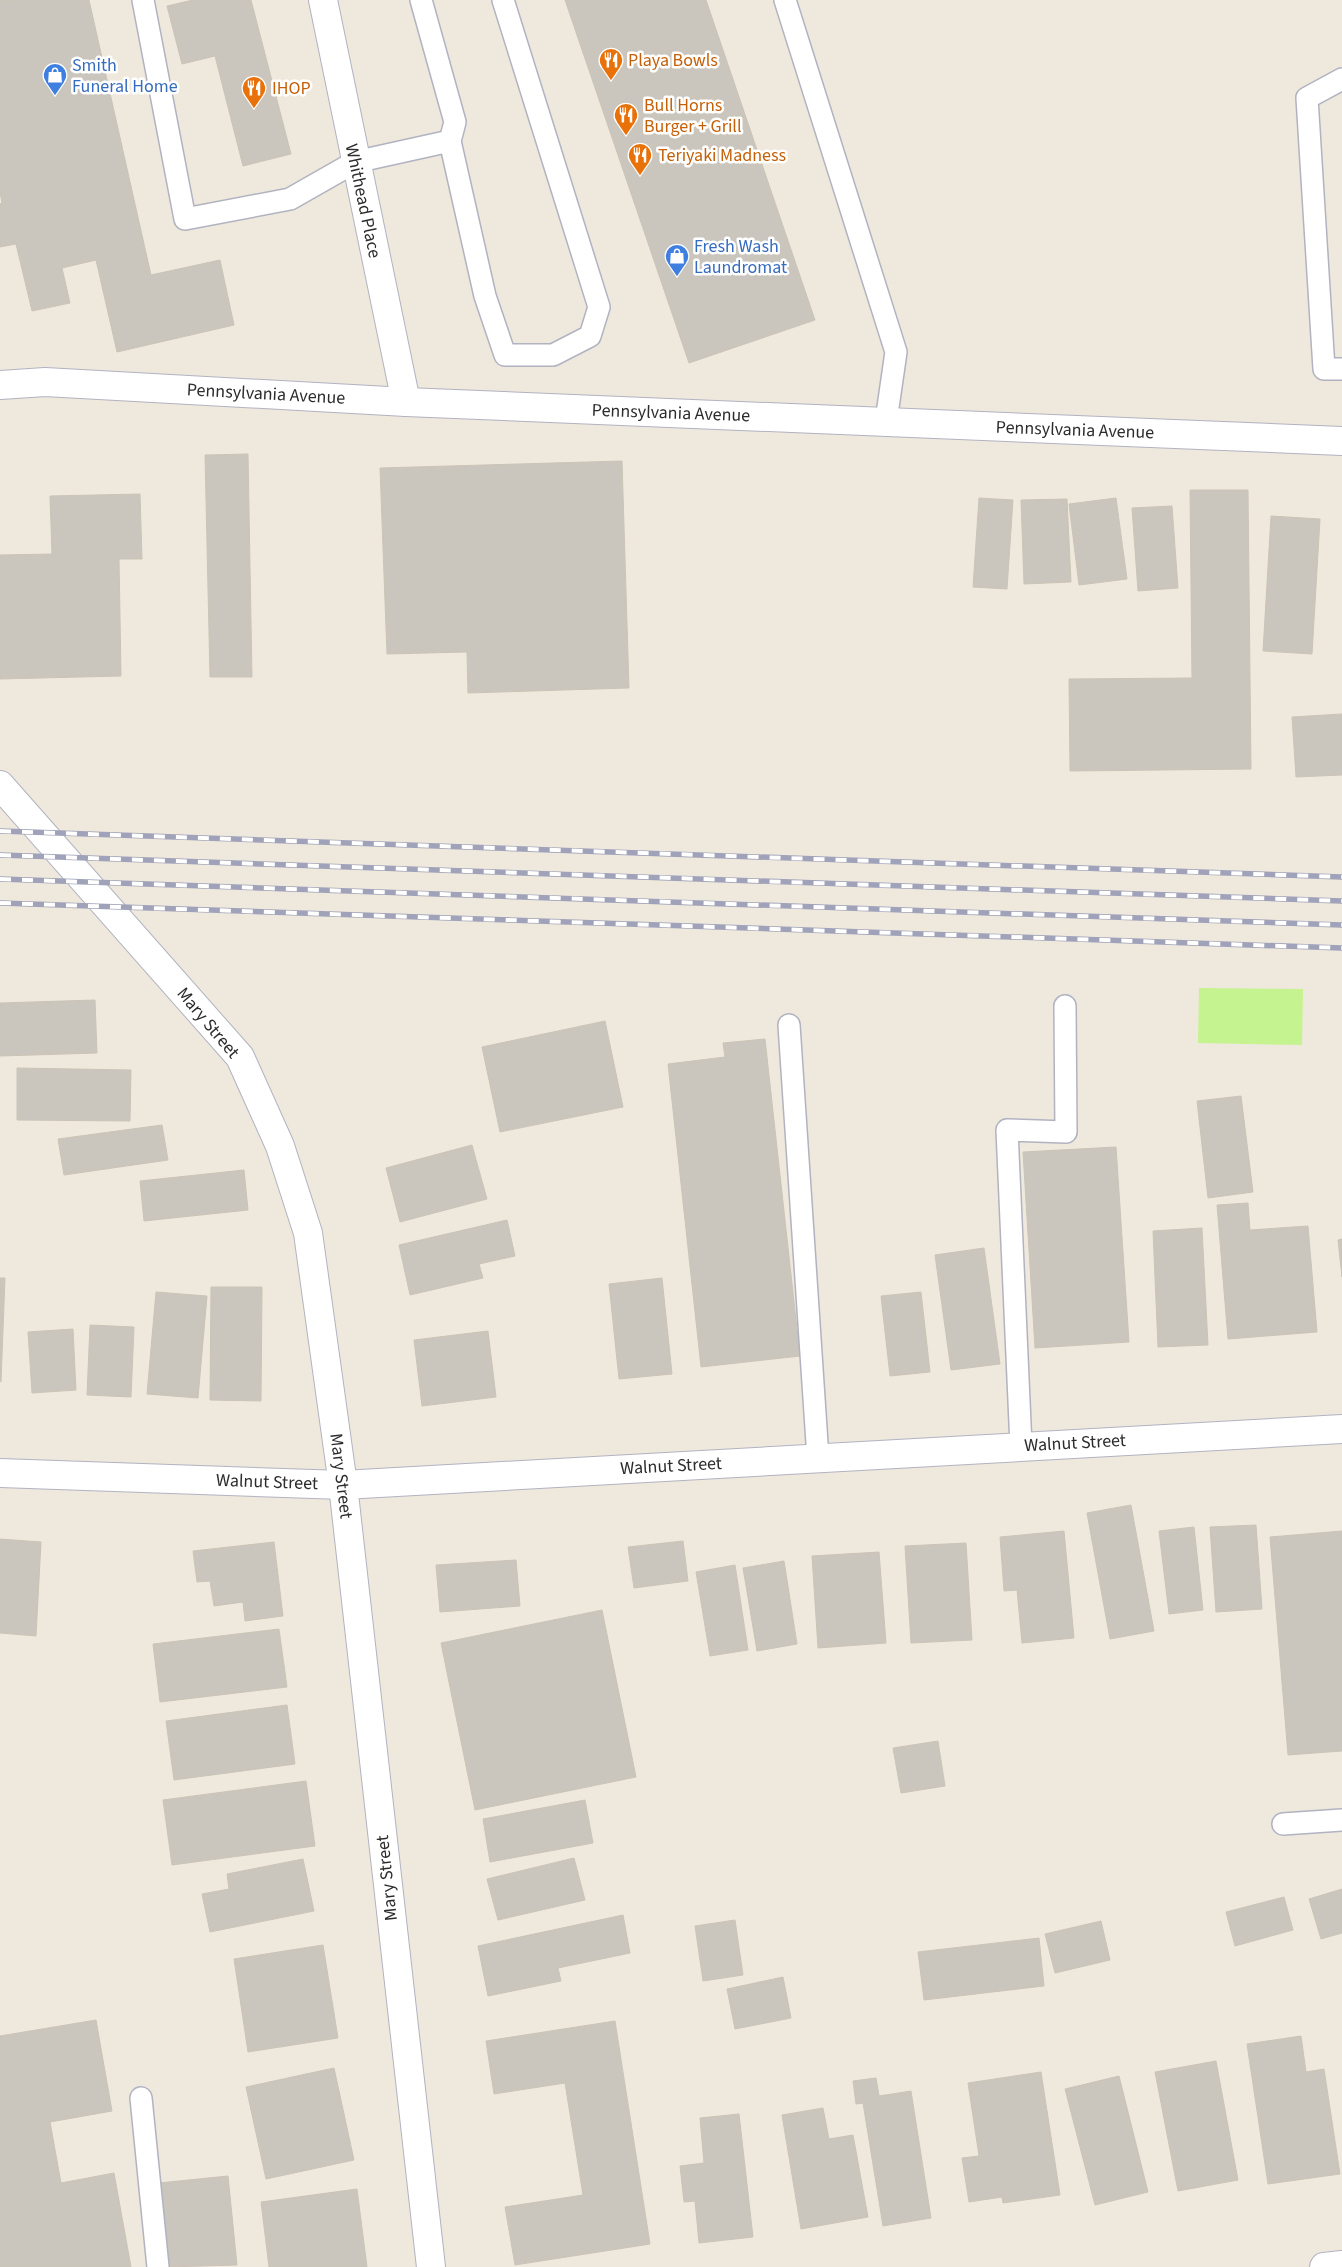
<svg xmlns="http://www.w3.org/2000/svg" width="1342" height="2267" font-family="'Source Sans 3',sans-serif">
<rect width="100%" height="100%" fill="#efe8dd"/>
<!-- pitch -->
<path fill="#c5f38f" d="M1199,988L1303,989L1302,1045L1198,1043Z"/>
<!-- building -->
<g fill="#cac5bd" stroke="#cbc4b6">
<path d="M0,0H89L151,275L220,260L234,325L117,352L96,260L62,268L70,303L32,311L16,244L0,247V204L2,203L0,192Z"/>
<path d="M193,0H251L291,154L243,166L215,56L182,64L167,6Z"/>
<path d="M565,0H706L815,320L689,363Z"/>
<path d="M248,454L252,677H210L205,455Z"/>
<path d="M622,461L629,688L468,693L467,652L387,654L380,468Z"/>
<path d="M1190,490H1248L1251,769L1070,771L1069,679L1192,678Z"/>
<path d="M140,494L142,559H119L121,676L0,679V555L52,554L50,496Z"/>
<path d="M979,498L1013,500L1007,589L973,587Z"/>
<path d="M1116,498L1127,579L1079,585L1069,504Z"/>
<path d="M1067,499L1071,582L1024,584L1021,500Z"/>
<path d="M1172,506L1178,588L1138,591L1132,508Z"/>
<path d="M1271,516L1320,519L1312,654L1263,651Z"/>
<path d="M1342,714V775L1296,777L1292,717Z"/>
<path d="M95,1000L97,1053L0,1056V1003Z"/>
<path d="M605,1021L623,1107L500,1132L482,1047Z"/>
<path d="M765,1039L800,1356L701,1367L668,1064L725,1057L723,1043Z"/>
<path d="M17,1068L131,1070L130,1121L17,1120Z"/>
<path d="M1241,1096L1253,1192L1208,1198L1197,1101Z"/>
<path d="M162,1125L168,1160L64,1175L58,1139Z"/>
<path d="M472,1145L487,1199L400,1222L386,1168Z"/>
<path d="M1116,1147L1129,1342L1035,1348L1023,1152Z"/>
<path d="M244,1170L248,1210L144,1221L140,1181Z"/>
<path d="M1248,1203L1250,1230L1308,1226L1317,1332L1228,1339L1217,1205Z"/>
<path d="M507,1220L515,1256L479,1264L483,1278L410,1295L399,1245Z"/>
<path d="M1202,1228L1208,1345L1158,1347L1153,1231Z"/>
<path d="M1342,1239V1277L1338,1240Z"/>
<path d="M984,1248L1000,1364L951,1370L935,1255Z"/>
<path d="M0,1278H5L1,1382L0,1381Z"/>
<path d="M662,1278L672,1374L619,1379L609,1284Z"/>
<path d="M211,1287H262L261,1401L210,1400Z"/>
<path d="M156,1292L207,1296L198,1398L147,1394Z"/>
<path d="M921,1292L930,1372L890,1376L881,1296Z"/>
<path d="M90,1325L134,1327L131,1397L87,1395Z"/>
<path d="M73,1329L76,1390L32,1393L28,1332Z"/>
<path d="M488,1331L496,1397L422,1406L414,1340Z"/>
<path d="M1131,1505L1154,1631L1110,1639L1087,1513Z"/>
<path d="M1256,1525L1262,1609L1216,1612L1210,1527Z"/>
<path d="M1194,1527L1203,1610L1169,1614L1159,1531Z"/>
<path d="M1064,1531L1074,1638L1022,1643L1017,1590L1004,1591L1000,1537Z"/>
<path d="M1342,1531V1751L1288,1755L1270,1537Z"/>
<path d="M0,1539L41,1542L36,1636L0,1633Z"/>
<path d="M683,1541L688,1581L634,1588L628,1547Z"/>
<path d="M274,1542L283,1616L245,1621L243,1602L214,1606L210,1581L197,1582L193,1551Z"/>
<path d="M966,1543L972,1640L911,1643L905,1546Z"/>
<path d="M879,1552L886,1643L818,1648L812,1556Z"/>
<path d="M516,1560L520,1606L440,1612L436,1565Z"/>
<path d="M784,1561L797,1644L757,1651L743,1568Z"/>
<path d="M735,1565L748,1650L710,1656L696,1572Z"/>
<path d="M602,1610L636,1777L475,1810L441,1643Z"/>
<path d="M279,1629L287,1687L160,1702L153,1644Z"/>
<path d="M287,1705L295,1764L174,1780L166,1721Z"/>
<path d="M938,1741L945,1786L901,1793L893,1748Z"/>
<path d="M306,1781L315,1846L172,1865L163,1800Z"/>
<path d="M585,1800L593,1843L490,1862L483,1819Z"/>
<path d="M574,1858L585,1900L498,1920L487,1879Z"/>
<path d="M303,1859L314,1911L210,1932L202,1894L229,1889L227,1874Z"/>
<path d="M1342,1889V1933L1321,1939L1309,1899Z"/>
<path d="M1284,1897L1293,1930L1235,1946L1226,1912Z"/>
<path d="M623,1915L630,1953L558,1968L561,1981L488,1996L478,1946Z"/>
<path d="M735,1920L743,1975L703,1981L695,1926Z"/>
<path d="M1101,1921L1110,1960L1055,1973L1045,1934Z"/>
<path d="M1039,1938L1044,1986L924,2000L918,1952Z"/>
<path d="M323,1945L338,2038L248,2052L234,1959Z"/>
<path d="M783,1977L791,2018L735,2029L727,1989Z"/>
<path d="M96,2020L112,2111L50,2122L61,2183L114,2173L131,2267H0V2036Z"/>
<path d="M615,2021L650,2244L515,2265L505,2207L583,2195L565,2083L494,2094L486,2041Z"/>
<path d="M1301,2036L1306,2072L1324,2069L1340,2174L1268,2184L1247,2044Z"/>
<path d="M1216,2061L1238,2180L1178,2191L1155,2072Z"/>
<path d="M334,2068L354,2160L266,2179L246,2087Z"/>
<path d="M1041,2072L1060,2195L1003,2203L1002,2197L969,2202L962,2158L979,2156L968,2083Z"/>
<path d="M1119,2076L1148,2192L1095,2205L1065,2089Z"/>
<path d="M876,2078L879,2096L911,2091L931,2218L883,2226L863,2103L856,2104L853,2081Z"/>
<path d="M823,2108L829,2139L853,2135L868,2217L801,2229L782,2115Z"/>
<path d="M739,2114L753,2237L699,2243L695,2201L684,2202L680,2166L704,2163L700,2118Z"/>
<path d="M228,2176L237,2265L167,2267L159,2183Z"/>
<path d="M357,2189L367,2267H269L261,2202Z"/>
</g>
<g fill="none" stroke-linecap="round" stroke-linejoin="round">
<!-- service casing -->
<g stroke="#b1b3c1" stroke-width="24">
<g id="service">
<path d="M143,0L185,219L290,199L355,162L450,141"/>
<path d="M421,0L455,122L450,141L485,296L505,355H553L590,336L599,307L503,0"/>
<path d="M785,0L896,352L886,421"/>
<path d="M1342,79L1307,98L1324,369H1342"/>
<path d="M789,1025L818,1458"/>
<path d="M1021,1446L1007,1130L1066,1132L1065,1006"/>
<path d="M1283,1824L1342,1820"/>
<path d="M141,2098L158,2267"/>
</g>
</g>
<!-- minor casing -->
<g stroke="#b1b3c1" stroke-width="30">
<g id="minor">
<path d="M323,0L406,402"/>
<path d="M0,385L45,382L406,402L1342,441"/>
<path d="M0,785L240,1057L280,1146L308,1233L343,1485L431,2267"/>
<path d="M0,1473L343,1485L1342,1429"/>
<path d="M1324,2267L1342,2265"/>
</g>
</g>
<!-- service -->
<use href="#service" stroke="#fff" stroke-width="21"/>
<!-- minor -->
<use href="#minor" stroke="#fff" stroke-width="28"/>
<!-- rail casing -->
<g stroke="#9fa2b8" stroke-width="5.5">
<g id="rail">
<path d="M0,831L1342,877"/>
<path d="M0,855L1342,901"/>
<path d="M0,879L1342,925"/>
<path d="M0,903L1342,948"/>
</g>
</g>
<!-- rail -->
<use href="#rail" stroke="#fff" stroke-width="4" stroke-dasharray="11" stroke-linecap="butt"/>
</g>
<!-- icons -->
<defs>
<g id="restaurant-pin" transform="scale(1.25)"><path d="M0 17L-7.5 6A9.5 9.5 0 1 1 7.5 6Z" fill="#e8710a" stroke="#fff"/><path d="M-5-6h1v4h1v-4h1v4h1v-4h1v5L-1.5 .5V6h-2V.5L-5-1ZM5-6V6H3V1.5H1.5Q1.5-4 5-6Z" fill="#fff"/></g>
<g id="shop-pin" transform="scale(1.25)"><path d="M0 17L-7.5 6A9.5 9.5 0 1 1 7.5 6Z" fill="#3f7fe0" stroke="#fff"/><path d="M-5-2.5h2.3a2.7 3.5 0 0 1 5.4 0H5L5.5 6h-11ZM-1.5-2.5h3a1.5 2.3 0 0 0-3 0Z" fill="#fff"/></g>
</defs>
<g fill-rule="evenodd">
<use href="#restaurant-pin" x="611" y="60"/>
<use href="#shop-pin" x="55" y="75"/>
<use href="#restaurant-pin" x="254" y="88"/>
<use href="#restaurant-pin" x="626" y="115"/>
<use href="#restaurant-pin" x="640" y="155"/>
<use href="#shop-pin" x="677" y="256"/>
</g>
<g text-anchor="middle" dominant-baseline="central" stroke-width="5" stroke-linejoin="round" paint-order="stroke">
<!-- food labels -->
<g font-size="18" fill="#c56008" stroke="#fff" text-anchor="start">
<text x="628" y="60">Playa Bowls</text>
<text x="272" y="88">IHOP</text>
<text x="644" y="105">Bull Horns<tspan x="644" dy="21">Burger + Grill</tspan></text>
<text x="658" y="155">Teriyaki Madness</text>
</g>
<!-- shop labels -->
<g font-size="18" fill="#366cbe" stroke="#fff" text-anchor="start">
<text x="72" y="65">Smith<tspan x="72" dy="21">Funeral Home</tspan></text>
<text x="694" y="246">Fresh Wash<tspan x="694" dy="21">Laundromat</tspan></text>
</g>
<!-- street labels -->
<g font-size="18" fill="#2c2c2c" stroke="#fff">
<text transform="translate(363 201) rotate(78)">Whithead Place</text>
<text transform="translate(266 394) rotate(3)">Pennsylvania Avenue</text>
<text transform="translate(671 413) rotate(2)">Pennsylvania Avenue</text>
<text transform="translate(1075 430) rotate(2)">Pennsylvania Avenue</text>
<text transform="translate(208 1023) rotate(50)">Mary Street</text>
<text transform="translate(1075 1443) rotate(-3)">Walnut Street</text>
<text transform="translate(671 1466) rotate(-3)">Walnut Street</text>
<text transform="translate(341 1476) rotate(83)">Mary Street</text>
<text transform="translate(267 1482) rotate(2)">Walnut Street</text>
<text transform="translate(387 1878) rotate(-96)">Mary Street</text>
</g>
</g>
</svg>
